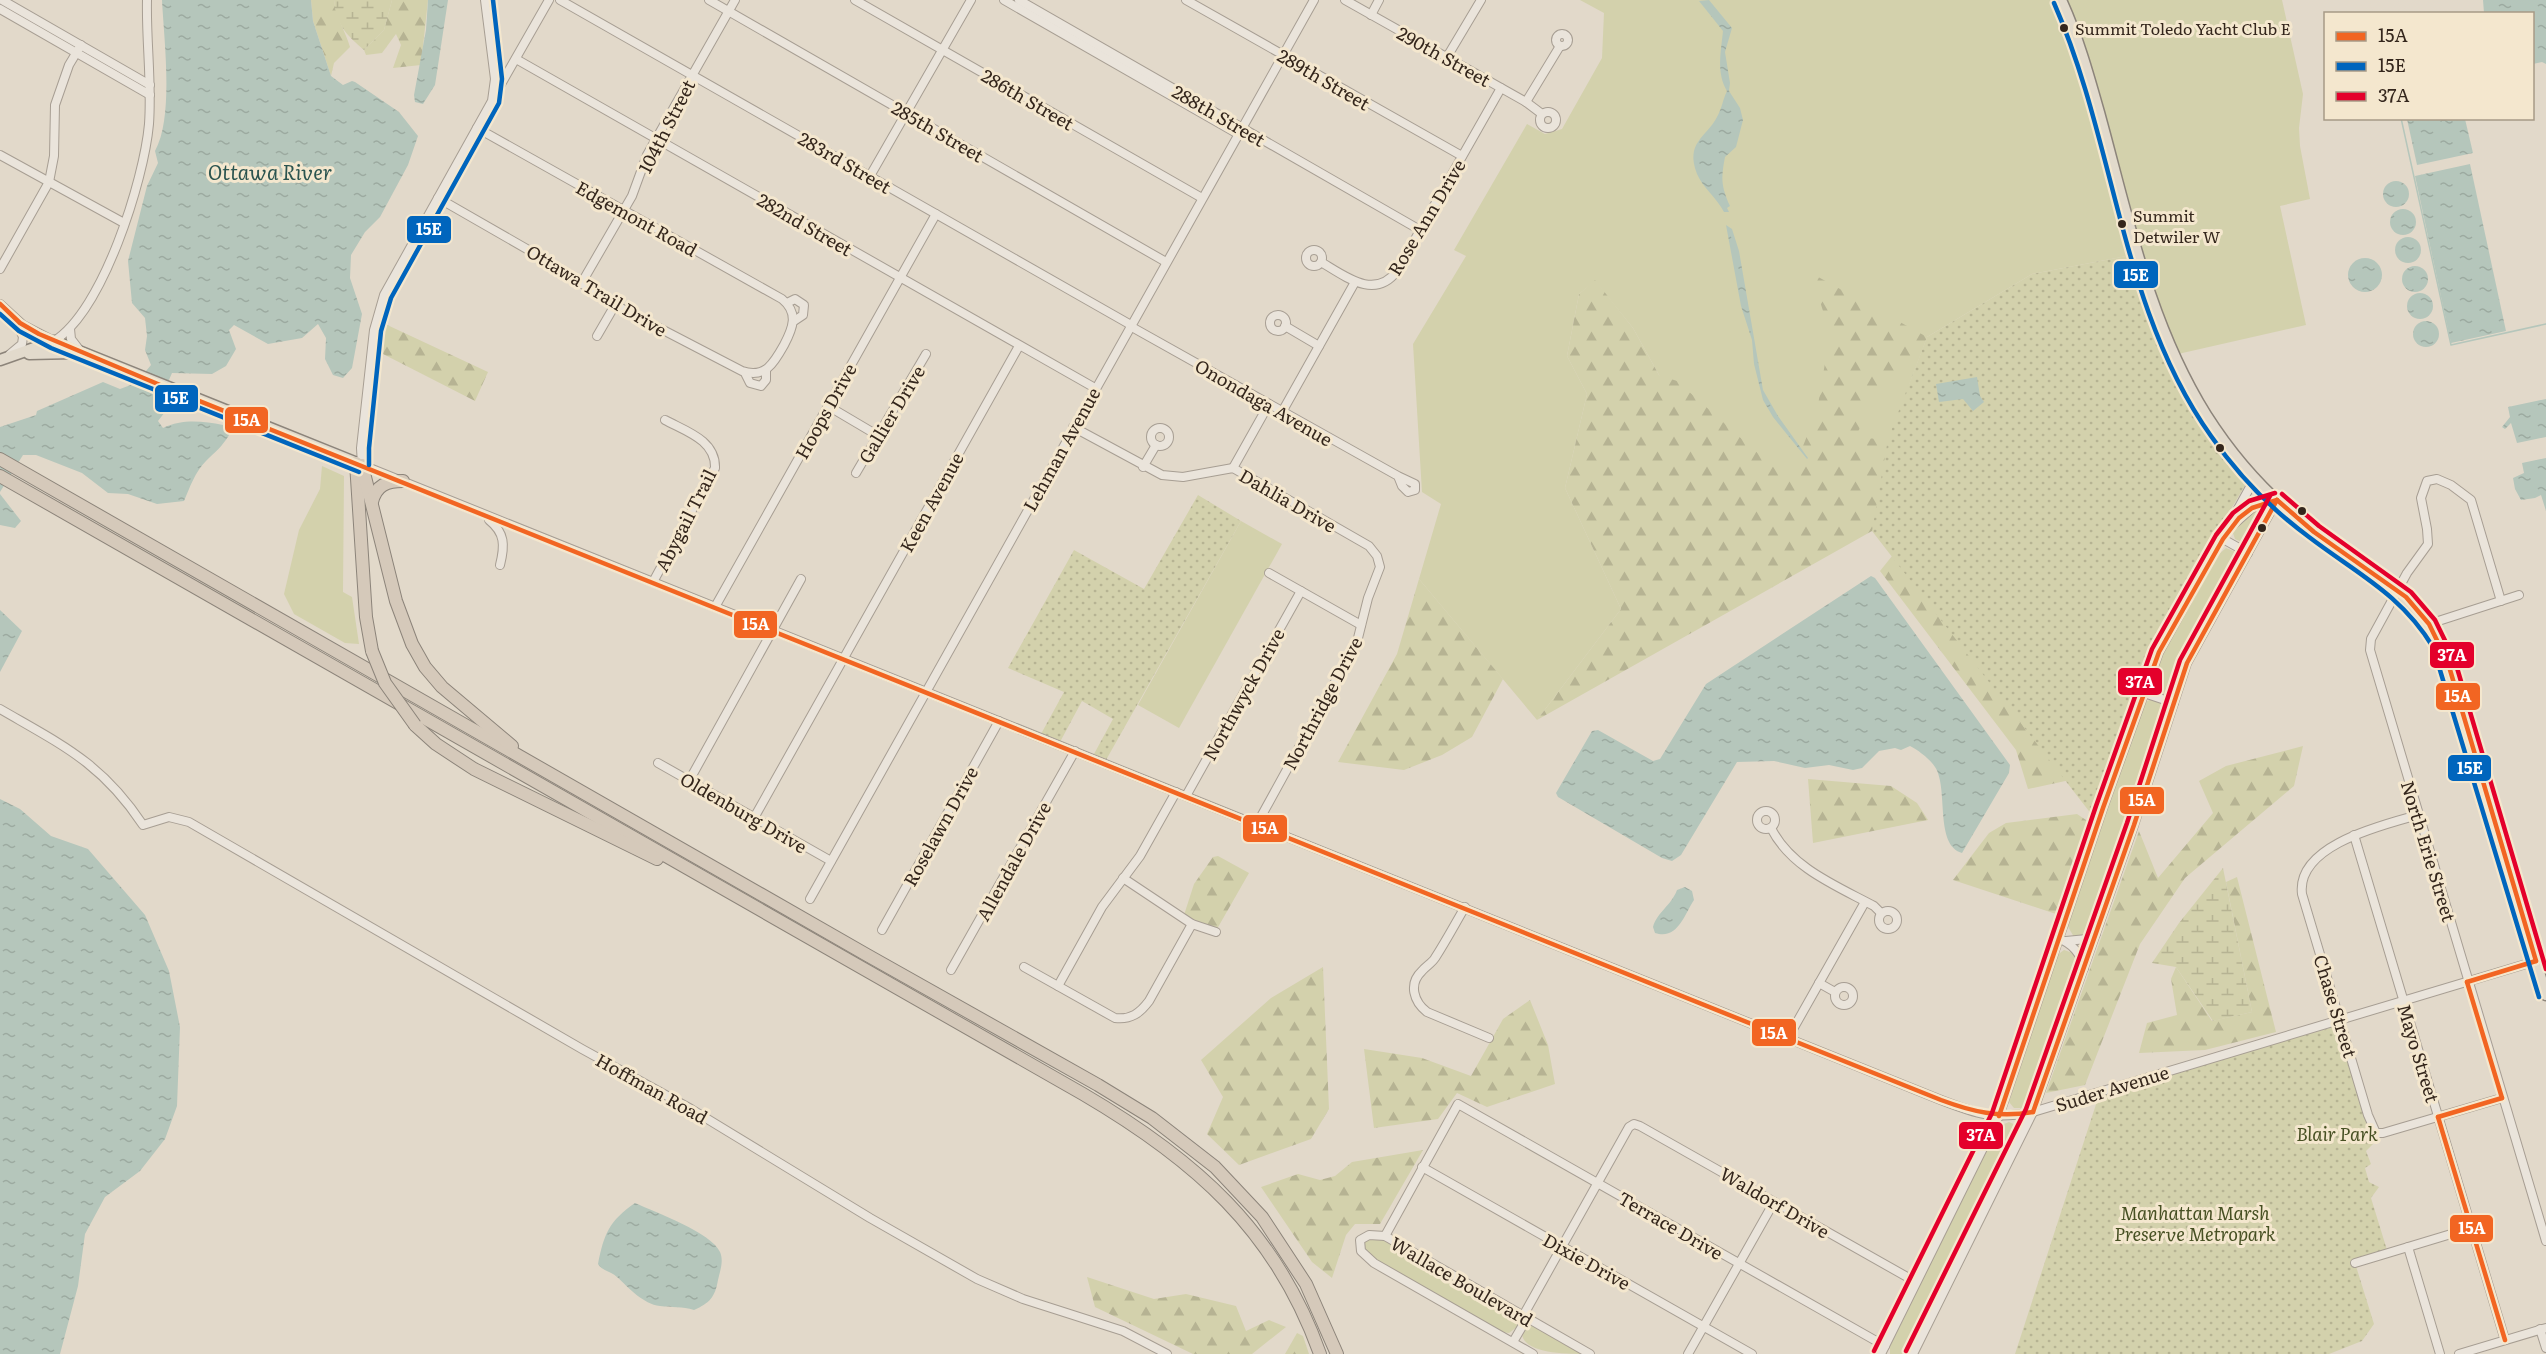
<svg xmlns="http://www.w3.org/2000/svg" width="2546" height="1354" font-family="Literata,serif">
<defs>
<pattern id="forest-firs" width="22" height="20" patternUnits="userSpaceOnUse" patternTransform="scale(1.5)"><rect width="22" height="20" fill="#d3d1ac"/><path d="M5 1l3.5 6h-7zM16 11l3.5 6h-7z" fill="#b6b393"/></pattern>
<pattern id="wetland-marsh" width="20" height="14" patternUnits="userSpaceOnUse" patternTransform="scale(1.5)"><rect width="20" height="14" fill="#d3d1ac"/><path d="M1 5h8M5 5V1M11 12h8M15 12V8" fill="none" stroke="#b6b393"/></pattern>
<pattern id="park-dots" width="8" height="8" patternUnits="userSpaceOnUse" patternTransform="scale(1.5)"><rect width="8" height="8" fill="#d3d1ac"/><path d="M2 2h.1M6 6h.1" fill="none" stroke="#b6b393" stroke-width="1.8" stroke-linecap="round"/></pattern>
<pattern id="water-ripples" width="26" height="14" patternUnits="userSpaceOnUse" patternTransform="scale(1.5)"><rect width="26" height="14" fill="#b5c6bb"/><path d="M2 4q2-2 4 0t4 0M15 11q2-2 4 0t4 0" fill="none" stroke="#9caaa0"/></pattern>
</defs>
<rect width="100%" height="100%" fill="#e2d9ca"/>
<!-- grass -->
<g fill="#d3d1ac">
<path d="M1580,0H2056L2081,67L2132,255L2032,274L1927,337L1909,385L2012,424L1793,496L1659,375L1633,328L1595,281L1579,294L1567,356L1587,394L1565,488L1621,609L1537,720L1419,579L1441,504L1422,492L1413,344L1466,256L1454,250L1527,124L1545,134L1562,129L1602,58L1604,13Z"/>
<path d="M2067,0H2282L2303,94L2299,128L2300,146L2310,199L2280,206L2306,325L2178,354L2157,302L2089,57Z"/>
<path d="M322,466L344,476L343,592L352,597L359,644L345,643L294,614L284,594L299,530L320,489Z"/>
<path d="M2270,506L2251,540L2244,543L2235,539L2232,530C2243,516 2254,510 2270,506Z"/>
<path d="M1241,521L1282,544L1179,728L1138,705Z"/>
<path d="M2226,548L2236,552L2239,563L2183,663L2174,688L2168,694H2157L2151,683L2164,651L2218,555Z"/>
<path d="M2151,699L2166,705L2167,712L2092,932L2089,935L2074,937L2067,925L2068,920L2144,703Z"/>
<path d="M2064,950L2076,954L2081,968L2029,1104L2024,1108H2014L2009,1102L2056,956Z"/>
<path d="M2009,1122L2018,1126L2017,1135L1911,1351L1909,1354H1890V1345L1997,1127Z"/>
<path d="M1368,1239H1381L1514,1313L1518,1320L1517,1327L1509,1333L1501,1332L1376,1260L1364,1248V1242Z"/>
<path d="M1528,1326H1533L1587,1354C1567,1354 1524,1354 1522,1334Z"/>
</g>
<!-- forest -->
<g fill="url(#forest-firs)">
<path d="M311,0H334C336,18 345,30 350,47L334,63L331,76L313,21Z"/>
<path d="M392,0H428L421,65L393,68L401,45L396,34L382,53L366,55L364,50L384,30Z"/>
<path d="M1811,273L1927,337L1913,373L1884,378L1855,438L1888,439L1940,432L1973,459L1872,531L1537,720L1621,609L1565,488L1587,394L1567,356L1579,294L1595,280L1633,328L1659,375L1677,381L1789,481L1817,411L1830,333Z"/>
<path d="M383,323L488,372L475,401L383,354Z"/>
<path d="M1904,541L2093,775L2028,789L2016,750L1880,571Z"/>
<path d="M1419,579L1503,679L1472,737L1442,755L1404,770L1338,762L1397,654Z"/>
<path d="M2303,746L2294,786L2185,878L2140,944L2085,1085L2046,1093L2139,831L2158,878L2213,813L2199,781L2226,766Z"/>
<path d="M1808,779L1891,786L1917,803L1928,820L1813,843Z"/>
<path d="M2077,814L2089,822L2059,915L1953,880L1989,833L2006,823Z"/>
<path d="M1218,856L1249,873L1217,929L1199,924L1184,915L1194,884L1213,857Z"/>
<path d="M2237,877L2276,1032L2205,1050L2139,1053L2147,1023L2177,1015L2171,979L2176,967L2212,1021L2252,1012L2226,882Z"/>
<path d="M1323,967L1329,1109L1311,1139L1239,1165L1207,1134L1223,1097L1201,1060L1271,998Z"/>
<path d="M1530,1000L1548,1045L1555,1084L1487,1107L1457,1093L1438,1119L1374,1128L1364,1049L1422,1058L1471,1076L1503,1019Z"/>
<path d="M1423,1150L1380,1224H1355L1346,1235L1332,1278L1312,1262L1261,1187L1298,1174L1320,1180L1335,1176L1352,1162Z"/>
<path d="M1087,1277L1154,1299L1186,1294L1236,1306L1246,1331L1269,1320L1286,1327L1252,1354H1193L1095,1307Z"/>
<path d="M1297,1333L1303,1336L1309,1354H1285Z"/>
</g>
<!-- wetland -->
<g fill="url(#wetland-marsh)">
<path d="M334,0H392L384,30L364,50C346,35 336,24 334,0Z"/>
<path d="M2223,868L2252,1012L2213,1021L2176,967L2152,963L2179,923Z"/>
</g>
<!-- park -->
<g fill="url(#park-dots)">
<path d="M2132,255L2148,305L2175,377L2247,482L2151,645L2092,815L1872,531L1888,439L1927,337L2032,274Z"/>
<path d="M1198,495L1241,521L1106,760L1094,754L1113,719L1082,701L1060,742L1041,734L1064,692L1008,668L1074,550L1144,589Z"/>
<path d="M2337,1026L2373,1144L2366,1151L2371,1164L2365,1168L2369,1182L2379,1187L2371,1198L2387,1250L2355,1263L2374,1324L2362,1341L2329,1354H2015L2100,1092Z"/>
</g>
<!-- water -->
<g fill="url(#water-ripples)">
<path d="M162,0H311L313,21L331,76L343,85L352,81L355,82L399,112L418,136L408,165L380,217L365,232L351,255L350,278L362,314L352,368L343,378L333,375L325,359L326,338L318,324L302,338L268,344L234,325L229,330L236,349L226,366L212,374L172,373L162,396L163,404L188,409L165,412L158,421L163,428C182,419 202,421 223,425L229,435C222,447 215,452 206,461C195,472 190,487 184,501L157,504L128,494L108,493L82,473L36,455H23L0,492V427L36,415L37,411L103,382L120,389L136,383L151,365L145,350L147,336L145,318L132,303L128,261L147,186L158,163L155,151C174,117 164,41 162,0Z"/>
<path d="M428,0H448L435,85L423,104L415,102L414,95L426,30Z"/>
<path d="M1709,0L1732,28L1725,52L1730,83L1729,91L1740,108L1743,120L1736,147L1725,157C1721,178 1721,186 1730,206L1727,208L1729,212H1724C1717,198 1703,188 1697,174C1685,142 1706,138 1717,117C1722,108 1723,99 1727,91C1716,73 1721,51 1723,31L1699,1Z"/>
<path d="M2483,0H2546V64L2542,62L2533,64L2532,14L2484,13Z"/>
<path d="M2407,119H2465L2473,153L2417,165Z"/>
<path d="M2470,164L2506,331L2451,343L2415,176Z"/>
<circle cx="2396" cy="194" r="13"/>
<circle cx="2403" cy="222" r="13"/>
<path d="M1726,225L1732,229L1739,251L1763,390L1778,416L1808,458L1807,459L1773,417L1763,400L1754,364L1752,340L1741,306Z"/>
<circle cx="2408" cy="250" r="13"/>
<circle cx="2365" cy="275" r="17"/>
<circle cx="2415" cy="279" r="13"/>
<circle cx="2420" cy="306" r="13"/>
<circle cx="2426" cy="334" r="13"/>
<path d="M1977,377L1980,396L1984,402L1973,411L1963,399L1939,402L1936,384Z"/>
<path d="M2546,399V437L2517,443L2511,423L2505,429L2502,427L2510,417L2508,407Z"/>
<path d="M2546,458V511L2541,495L2535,498L2521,500L2515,489L2513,478L2524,473L2522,463Z"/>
<path d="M0,494L21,521L15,528L0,525Z"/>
<path d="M1871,576L1875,578L2010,765L2009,773L1962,853C1934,845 1949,788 1935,767C1930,759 1918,750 1910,746L1901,750L1895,748L1879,751L1862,768L1853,770L1829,765L1805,768L1774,761L1737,762L1681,855L1672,861L1662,858L1558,797L1556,793L1592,731L1598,730L1653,761L1660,759L1706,684Z"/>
<path d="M0,610L22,631L0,672Z"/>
<path d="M0,799L20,809L51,836L88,849L145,915L169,971L180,1027L177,1106L165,1139L140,1171L105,1197L85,1234L78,1286L60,1354H0Z"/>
<path d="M1685,887L1692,891L1694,900C1684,915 1678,940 1655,933L1653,927C1657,912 1671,906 1677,890Z"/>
<path d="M635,1203C655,1212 712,1233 720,1252C724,1261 720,1271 718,1280C715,1297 710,1303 694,1310C682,1306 672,1308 660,1306C643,1304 629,1288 617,1277C611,1271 602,1271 598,1264C604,1234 609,1221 635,1203Z"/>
</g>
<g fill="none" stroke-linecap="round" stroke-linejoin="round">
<!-- stream -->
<path stroke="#b5c6bb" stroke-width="1.5" d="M2401,118L2451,345L2546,324"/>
<!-- minor casing -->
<g stroke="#a79e93" stroke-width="10">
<g id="minor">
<path d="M2,0L150,85"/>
<path d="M485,0L495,79L492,101L384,295L374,330L361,448L362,465L1941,1100C1977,1114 1993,1120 2033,1112L2536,961"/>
<path d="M560,0L1131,325"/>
<path d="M709,0L1166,262"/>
<path d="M855,0L1202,198"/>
<path d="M1004,0L1238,134"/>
<path d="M1019,0L1420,230"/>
<path d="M1186,0L1462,156"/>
<path d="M1345,0L1526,102L1542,114"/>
<path d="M0,9L150,95"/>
<path d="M1371,15L1379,0"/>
<circle cx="1562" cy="40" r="6"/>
<path d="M1447,57L1481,0"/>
<path d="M516,59L1095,388"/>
<path d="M496,93L549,0"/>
<path d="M1526,102L1560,46"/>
<circle cx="1548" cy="120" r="8"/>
<path d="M0,155L124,223"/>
<path d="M870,176L971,0"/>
<path d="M438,198L539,256L615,305L742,371C765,379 774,363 784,345C793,328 799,313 782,299L477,128"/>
<circle cx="1314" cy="258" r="8"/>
<path d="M1321,262C1346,277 1375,300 1397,271L1501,88"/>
<path d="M0,269L49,182L54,156L55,105L69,65L81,45"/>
<path d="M581,284L632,196L647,155L735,0"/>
<path d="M787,303L795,299L804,305L803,315L794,321"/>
<path d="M0,304L23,325L54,341C103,311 144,180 149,124C152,82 146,41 147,0"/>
<circle cx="1278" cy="323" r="8"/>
<path d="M1130,326L1398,476L1402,486L1408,492L1415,490V484L1398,476"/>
<path d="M1285,326L1319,346"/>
<path d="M70,329L71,339L81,352"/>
<path d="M597,336L615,305"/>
<path d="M10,354L22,344L23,337L17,323"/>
<path d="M745,373L750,383L761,386L766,380V370"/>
<path d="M828,406L877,435"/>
<path d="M1282,412L1355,282"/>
<path d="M1073,427L1162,475L1183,477L1233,468L1369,546L1377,556L1380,567L1368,598L1357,642L1257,824"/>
<circle cx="1160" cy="437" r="9"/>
<path d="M1143,467L1156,445"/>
<path d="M1233,468L1269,404"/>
<path d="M856,473L926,354"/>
<path d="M489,520C505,533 505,545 500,565"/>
<path d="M2234,524L2252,508L2277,500"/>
<path d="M2223,539L2248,553"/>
<path d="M1269,573L1361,625"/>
<path d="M653,582L715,468C716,440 685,431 665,420"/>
<path d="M2501,601L2471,500L2451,485L2437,479L2427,481L2421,498L2427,529L2428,544L2407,573L2371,639L2370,650L2546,1241"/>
<path d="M715,607L936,214"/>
<path d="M2429,624L2519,595"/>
<path d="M2144,693L2174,703"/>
<path d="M0,709C62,745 102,763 143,825L169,817L189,822L582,1049L691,1109L870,1218L977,1279L1023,1299L1123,1331L1167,1354"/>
<path d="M658,763L831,861"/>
<path d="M689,781L801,579"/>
<path d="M1186,796L1301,591"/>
<circle cx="1766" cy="820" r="9"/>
<path d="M2418,815C2383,825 2296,845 2302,894L2368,1115L2376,1133H2383L2502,1098"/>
<path d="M754,818L1019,346"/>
<path d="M1771,828C1791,868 1837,886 1874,906L1881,913"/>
<path d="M2354,835L2505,1340"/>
<path d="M1123,878L1192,924L1216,932"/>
<path d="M810,899L1314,0"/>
<path d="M1465,907C1455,924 1446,941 1435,958C1432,963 1426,966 1422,971C1408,984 1414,1002 1427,1012L1489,1038"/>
<circle cx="1888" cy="920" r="9"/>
<path d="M882,930L999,721"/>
<path d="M2059,939C2072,943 2081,954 2084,968"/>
<path d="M2066,941L2087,939L2096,934"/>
<path d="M1024,967L1115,1018C1131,1020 1140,1013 1149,1001L1192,924"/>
<path d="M951,970L1075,751"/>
<path d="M1819,983L1835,992"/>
<path d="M1058,986L1102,907L1140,856L1176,792"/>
<circle cx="1844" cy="996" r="9"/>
<path d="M1788,1038L1865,902"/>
<path d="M1422,1167L1752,1354"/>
<path d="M1385,1236L1458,1104L1885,1346"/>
<path d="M2408,1247L2440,1354"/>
<path d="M2355,1263L2471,1228"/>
<path d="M1523,1316L1629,1127L1634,1124L1640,1126L1916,1282"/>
<path d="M2540,1329L2546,1348"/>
<path d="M1513,1342L1527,1318"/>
<path d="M1533,1354L1374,1263L1361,1251L1360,1240L1369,1235L1385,1236L1590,1354"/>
<path d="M1688,1354L1774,1202"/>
<path d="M1881,1354L1999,1116L2103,808L2159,652L2255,478"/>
<path d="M1913,1354L2033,1112L2134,825L2187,663L2277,500"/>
<path d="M2459,1354L2546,1328"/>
</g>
</g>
<!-- major casing -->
<g stroke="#8c847a" stroke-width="13">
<g id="major">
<path d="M2061,0C2078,37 2089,77 2100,116C2128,218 2149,324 2206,415C2234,459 2271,500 2313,531C2363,569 2410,586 2440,644L2546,995"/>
<path d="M29,354L73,353"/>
<path d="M0,360L54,341L362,465"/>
</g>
</g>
<!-- highway casing -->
<g stroke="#8c847a" stroke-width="14">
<g id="highway">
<path d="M0,459L867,955L1098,1085L1152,1118L1215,1167L1262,1217L1306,1284L1337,1354"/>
<path d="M356,463L366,617L372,651"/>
<path d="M362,465L396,601L412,644L425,667L442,687L512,746"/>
<path d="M0,476L1083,1094C1194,1159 1276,1230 1320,1354"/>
<path d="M372,502C376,485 387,481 403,481"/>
<path d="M415,725L436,744L474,769L657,859"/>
</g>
</g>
<!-- minor -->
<use href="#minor" stroke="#eae4db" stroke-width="8"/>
<!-- major -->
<use href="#major" stroke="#e2dacc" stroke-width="10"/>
<!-- highway -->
<use href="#highway" stroke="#d5c9ba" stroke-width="12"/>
<!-- highway-bridge casing -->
<g stroke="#8c847a" stroke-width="14" stroke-linecap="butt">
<path id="highway-bridge" d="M372,651L385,683L415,725"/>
</g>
<!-- highway-bridge -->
<use href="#highway-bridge" stroke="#d5c9ba" stroke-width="12"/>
<!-- bus-1 casing -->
<g stroke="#f4e7ce" stroke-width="9">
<g id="bus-1">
<path d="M0,304L20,323L39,334L172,390L1941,1100C1973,1112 1999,1118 2033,1112"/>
<path d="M2277,500L2314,532L2406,597L2429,624L2448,663L2536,961"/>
<path d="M2467,982L2502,1098"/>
<path d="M2467,982L2536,961"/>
<path d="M2033,1112L2134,825L2187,663L2277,500"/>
<path d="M1999,1116L2103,808L2159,652L2223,539L2239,518L2252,508L2277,500"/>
<path d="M2438,1117L2505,1340"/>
<path d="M2438,1117L2502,1098"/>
</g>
</g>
<!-- bus-2 casing -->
<g stroke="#f4e7ce" stroke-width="9">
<g id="bus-2">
<path d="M2054,3C2116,144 2120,308 2211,436C2238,475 2271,509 2309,537C2356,573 2401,594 2433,647L2539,997"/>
<path d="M0,314L19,331L51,348L359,472"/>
<path d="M369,465V448L381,331L391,298L499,103L502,79L493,0"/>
</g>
</g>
<!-- bus-3 casing -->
<g stroke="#f4e7ce" stroke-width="9">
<g id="bus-3">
<path d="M2282,494L2319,526L2411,592L2435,620L2455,661L2546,969"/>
<path d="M1874,1351L1992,1113L2096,806L2152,649L2216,535L2233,513L2249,501L2275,493"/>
<path d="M1906,1351L2026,1109L2127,823L2180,660L2270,496"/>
</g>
</g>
<!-- bus-1 -->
<use href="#bus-1" stroke="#f26522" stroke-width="4.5"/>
<!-- bus-2 -->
<use href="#bus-2" stroke="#0065bd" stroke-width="4.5"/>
<!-- bus-3 -->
<use href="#bus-3" stroke="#e4002b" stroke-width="4.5"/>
</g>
<!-- markers -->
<g fill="#34261c" stroke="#f4e7ce" stroke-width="2">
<circle cx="2064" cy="28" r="5"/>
<circle cx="2122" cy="224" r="5"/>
<circle cx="2220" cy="448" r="5"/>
<circle cx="2302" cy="511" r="5"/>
<circle cx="2262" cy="528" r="5"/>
</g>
<g text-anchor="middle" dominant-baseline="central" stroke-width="6" stroke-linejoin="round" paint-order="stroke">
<!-- bus labels -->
<g font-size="16" fill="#34261c" stroke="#f4e7ce" text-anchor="start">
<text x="2075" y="28">Summit Toledo Yacht Club E</text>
<text x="2133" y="215">Summit<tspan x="2133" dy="21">Detwiler W</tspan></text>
</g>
<!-- street labels -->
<g font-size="18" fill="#34261c" stroke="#f4e7ce">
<text transform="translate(1444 56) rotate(29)">290th Street</text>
<text transform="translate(1324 79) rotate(30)">289th Street</text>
<text transform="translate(1028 99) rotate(30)">286th Street</text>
<text transform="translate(1219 115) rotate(30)">288th Street</text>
<text transform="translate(666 126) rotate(-63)">104th Street</text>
<text transform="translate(938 131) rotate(30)">285th Street</text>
<text transform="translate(845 162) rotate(30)">283rd Street</text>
<text transform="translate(1426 217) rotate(-59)">Rose Ann Drive</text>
<text transform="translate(637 218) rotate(29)">Edgemont Road</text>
<text transform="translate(805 224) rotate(30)">282nd Street</text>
<text transform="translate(597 290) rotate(31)">Ottawa Trail Drive</text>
<text transform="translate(1264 402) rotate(30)">Onondaga Avenue</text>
<text transform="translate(825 411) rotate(-61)">Hoops Drive</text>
<text transform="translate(891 414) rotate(-59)">Gallier Drive</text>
<text transform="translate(1061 449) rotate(-61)">Lehman Avenue</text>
<text transform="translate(1288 500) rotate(30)">Dahlia Drive</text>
<text transform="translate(931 502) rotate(-61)">Keen Avenue</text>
<text transform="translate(685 520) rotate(-63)">Abygail Trail</text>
<text transform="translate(1243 694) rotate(-61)">Northwyck Drive</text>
<text transform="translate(1322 703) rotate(-62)">Northridge Drive</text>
<text transform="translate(744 812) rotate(30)">Oldenburg Drive</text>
<text transform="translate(940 826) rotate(-61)">Roselawn Drive</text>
<text transform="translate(2429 851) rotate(73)">North Erie Street</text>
<text transform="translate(1013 861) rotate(-61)">Allendale Drive</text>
<text transform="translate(2336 1006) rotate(73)">Chase Street</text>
<text transform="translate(2419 1053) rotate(73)">Mayo Street</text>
<text transform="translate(652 1088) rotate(29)">Hoffman Road</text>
<text transform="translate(2112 1088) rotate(-17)">Suder Avenue</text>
<text transform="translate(1775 1202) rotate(30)">Waldorf Drive</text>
<text transform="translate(1671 1225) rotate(30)">Terrace Drive</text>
<text transform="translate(1587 1261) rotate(29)">Dixie Drive</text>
<text transform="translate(1462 1281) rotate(30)">Wallace Boulevard</text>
</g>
<!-- park labels -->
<g font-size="18" font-style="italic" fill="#475023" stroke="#f4e7ce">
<text x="2337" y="1133">Blair Park</text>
<text x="2195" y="1212">Manhattan Marsh<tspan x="2195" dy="21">Preserve Metropark</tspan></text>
</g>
<!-- water labels -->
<g font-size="20" font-style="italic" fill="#2b544f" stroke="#f4e7ce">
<text x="270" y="171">Ottawa River</text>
</g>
</g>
<g stroke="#f4e7ce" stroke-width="2">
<rect x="406" y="215" width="46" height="29" rx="6" fill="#0065bd"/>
<rect x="2113" y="260" width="46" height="29" rx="6" fill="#0065bd"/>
<rect x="154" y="384" width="45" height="29" rx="6" fill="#0065bd"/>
<rect x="224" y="406" width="45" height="28" rx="6" fill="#f26522"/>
<rect x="733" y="610" width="45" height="29" rx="6" fill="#f26522"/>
<rect x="2429" y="641" width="46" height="28" rx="6" fill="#e4002b"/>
<rect x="2117" y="667" width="46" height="29" rx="6" fill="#e4002b"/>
<rect x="2435" y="682" width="46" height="29" rx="6" fill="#f26522"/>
<rect x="2447" y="754" width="45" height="28" rx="6" fill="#0065bd"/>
<rect x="2119" y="786" width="46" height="29" rx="6" fill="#f26522"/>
<rect x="1242" y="814" width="46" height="29" rx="6" fill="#f26522"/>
<rect x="1751" y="1018" width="46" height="29" rx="6" fill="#f26522"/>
<rect x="1958" y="1121" width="46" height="29" rx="6" fill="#e4002b"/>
<rect x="2449" y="1214" width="45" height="29" rx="6" fill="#f26522"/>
</g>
<g font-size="16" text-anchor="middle" font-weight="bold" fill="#fff">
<text x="429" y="235">15E</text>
<text x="2136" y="281">15E</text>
<text x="176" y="404">15E</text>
<text x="247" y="426">15A</text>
<text x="756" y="630">15A</text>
<text x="2452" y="661">37A</text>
<text x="2140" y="688">37A</text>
<text x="2458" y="702">15A</text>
<text x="2470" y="774">15E</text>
<text x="2142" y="806">15A</text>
<text x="1265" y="834">15A</text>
<text x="1774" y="1039">15A</text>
<text x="1981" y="1141">37A</text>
<text x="2472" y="1234">15A</text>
</g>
<!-- legend -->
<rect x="2324" y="12" width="210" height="108" fill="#f4e7ce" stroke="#a79a87" stroke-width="1.5"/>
<rect x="2336" y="32" width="30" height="9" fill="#f26522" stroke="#a79a87" stroke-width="1.5"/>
<text x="2378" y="42" font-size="18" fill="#34261c">15A</text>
<rect x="2336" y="62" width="30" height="9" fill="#0065bd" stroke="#a79a87" stroke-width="1.5"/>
<text x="2378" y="72" font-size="18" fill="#34261c">15E</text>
<rect x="2336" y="92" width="30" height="9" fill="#e4002b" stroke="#a79a87" stroke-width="1.5"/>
<text x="2378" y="102" font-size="18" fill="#34261c">37A</text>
</svg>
